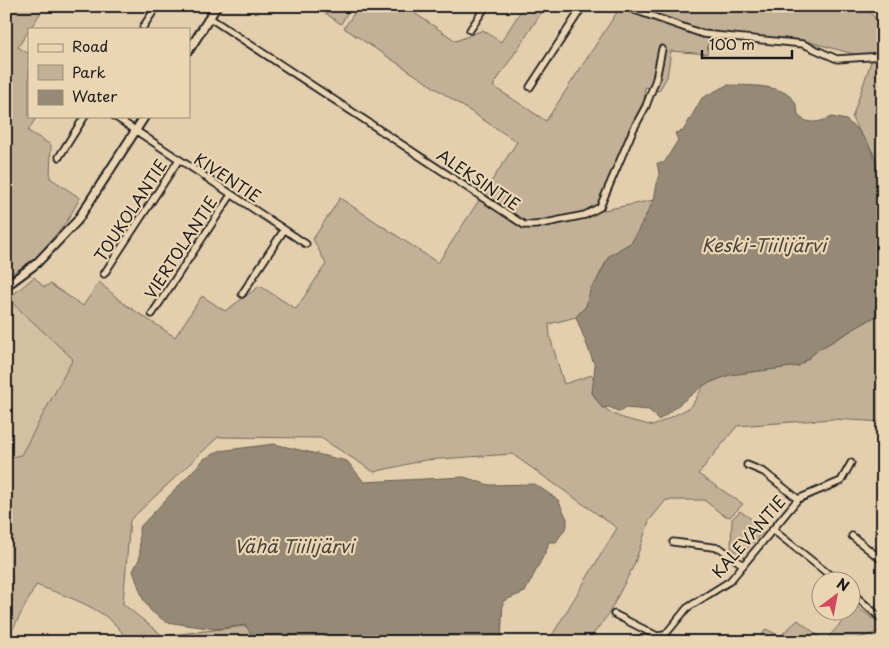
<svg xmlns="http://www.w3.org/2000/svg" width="889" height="648" font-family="'Playpen Sans',sans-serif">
<rect width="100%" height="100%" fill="#e3cfae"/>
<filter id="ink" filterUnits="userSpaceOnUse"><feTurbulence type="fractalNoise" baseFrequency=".02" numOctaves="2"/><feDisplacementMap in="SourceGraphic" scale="10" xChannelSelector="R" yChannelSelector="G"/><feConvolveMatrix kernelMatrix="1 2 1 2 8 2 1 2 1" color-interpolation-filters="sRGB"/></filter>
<g filter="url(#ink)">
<!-- built -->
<path fill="#d2c0a2" d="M8,299L73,359L21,455L6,458Z"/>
<!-- green -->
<g fill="#c2b196" stroke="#6f6659">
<path d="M6,6H45L18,47L29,54V116H37L28,131L51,145L50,178L80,198L67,221L36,258L6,277Z"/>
<path d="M315,6H351L341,24Z"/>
<path d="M359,6H404L456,41L483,30L501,42L524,6H546L493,86L546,121L621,6H864L883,27V228C881,209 883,188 879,169C876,150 860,136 852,118L872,59L806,41L709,32L707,54L671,51L667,77L659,91L645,87L644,105L630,130L594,212L654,200L632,242L609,256L596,282L591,288L586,306L576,317L549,324L550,337L564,384L592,375L594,381L592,393C609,419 625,418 653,426L691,407L704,385L729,375L799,366L818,350L883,312V422L833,419L737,426L698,474L743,504L730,517L723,515L704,500H666L649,521L634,565L608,615L587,642H548L617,528L512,454L425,460L374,472L321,438L218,437L130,520L123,604L163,636L246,626L257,642L127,641C113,610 66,596 36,585L6,642V458L21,455L73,359L8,299L34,277L44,287L50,284L83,306L99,282L123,303L175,337L202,296L225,311L260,286L296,309L326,264L313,239L340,198L438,263L517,142L344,28Z"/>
<path d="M740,511L750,518L762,533L741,555L731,548L732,519Z"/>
<path d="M856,606L883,626V630L849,642H757L766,629L780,636L798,620L825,641Z"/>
</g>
<!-- water -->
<g fill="#968a76" stroke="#655e52">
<path d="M727,85C751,86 798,82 798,115C808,126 820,122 832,117L846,120L857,129L868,143L879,169L883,228V312L818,350L799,366L729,375L704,385L659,420L649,410L625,408L620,412L609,407L602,408L592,393L595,366L576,317L586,306L591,288L596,282L609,256L632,242L654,200L659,173L657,163H664L678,140L675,133L683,131L702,98Z"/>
<path d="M274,444L347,461L364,482L464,477L489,485L535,484L558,500L567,519V526L556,542H548V547L525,592L503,601L501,642H257L245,625L215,629L166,622L151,611L143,599L133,571L140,557L139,528L204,459L219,451Z"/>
</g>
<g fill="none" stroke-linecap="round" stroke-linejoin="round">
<!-- minor casing -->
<g stroke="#1c1c1c" stroke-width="9">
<g id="minor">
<path d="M623,6L703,34L803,44L837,59L883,56"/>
<path d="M210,18L524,225H536L585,215L600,207L633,130L646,106L656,79L662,49"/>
<path d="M143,27L157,6"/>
<path d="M470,30L486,6"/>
<path d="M530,87L583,6"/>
<path d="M114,116L306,244"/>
<path d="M59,157L85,116"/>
<path d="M104,274L178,161"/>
<path d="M242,294L284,230"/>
<path d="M152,314L231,195"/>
<path d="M747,465L764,472L798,499"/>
<path d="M773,530L836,580"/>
<path d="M852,536L883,561"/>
<path d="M673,542L720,548L743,565"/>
<path d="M852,593L883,620"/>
<path d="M614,614L657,636L665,635L687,608L730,581L798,499L841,481L851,463"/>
</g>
</g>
<!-- tertiary casing -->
<g stroke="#1c1c1c" stroke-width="11">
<g id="tertiary">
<path d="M189,50L217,6"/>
<path d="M6,286L37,263L77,221L145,116"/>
</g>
</g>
<!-- minor -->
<use href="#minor" stroke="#ebd6b4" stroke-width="5.5"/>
<!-- tertiary -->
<use href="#tertiary" stroke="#ebd6b4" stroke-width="7"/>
</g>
</g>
<g text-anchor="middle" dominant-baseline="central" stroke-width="4.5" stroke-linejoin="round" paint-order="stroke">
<!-- street labels -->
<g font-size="16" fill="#1c1c1c" stroke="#ebd6b4">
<text transform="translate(228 177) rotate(33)">KIVENTIE</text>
<text transform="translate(479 179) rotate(34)">ALEKSINTIE</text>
<text transform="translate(130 210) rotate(-57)">TOUKOLANTIE</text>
<text transform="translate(180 247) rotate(-57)">VIERTOLANTIE</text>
<text transform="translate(748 536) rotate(-49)">KALEVANTIE</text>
</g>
<!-- water labels -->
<g font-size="18" font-style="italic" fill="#47423c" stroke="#ebd6b4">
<text x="764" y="244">Keski-Tiilijärvi</text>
<text x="294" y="545">Vähä Tiilijärvi</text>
</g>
</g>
<!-- margin -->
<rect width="889" height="648" fill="none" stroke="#ebd6b4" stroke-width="25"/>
<rect x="12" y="12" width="864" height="623" fill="none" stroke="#1c1c1c" stroke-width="2" filter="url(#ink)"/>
<!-- legend -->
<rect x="28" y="28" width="162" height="90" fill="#ebd6b4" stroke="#988c77"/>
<rect x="38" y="44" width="25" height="8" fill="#ebd6b4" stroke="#988c77"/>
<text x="72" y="52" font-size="15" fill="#1c1c1c">Road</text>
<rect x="38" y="65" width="25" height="15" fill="#c2b196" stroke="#988c77"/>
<text x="72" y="78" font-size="15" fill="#1c1c1c">Park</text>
<rect x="38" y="90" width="25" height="15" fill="#968a76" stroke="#988c77"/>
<text x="72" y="102" font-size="15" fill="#1c1c1c">Water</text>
<!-- north arrow -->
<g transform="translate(836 596) rotate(32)"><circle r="24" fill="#ebd6b4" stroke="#988c77"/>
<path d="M0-4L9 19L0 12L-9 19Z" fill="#d1495b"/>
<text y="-8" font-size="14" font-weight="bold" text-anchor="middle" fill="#1c1c1c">N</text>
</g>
<!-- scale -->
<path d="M702 50v8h90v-8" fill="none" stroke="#1c1c1c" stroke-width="2.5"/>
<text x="709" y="50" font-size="15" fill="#1c1c1c" stroke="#ebd6b4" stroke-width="4" paint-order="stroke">100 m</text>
</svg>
